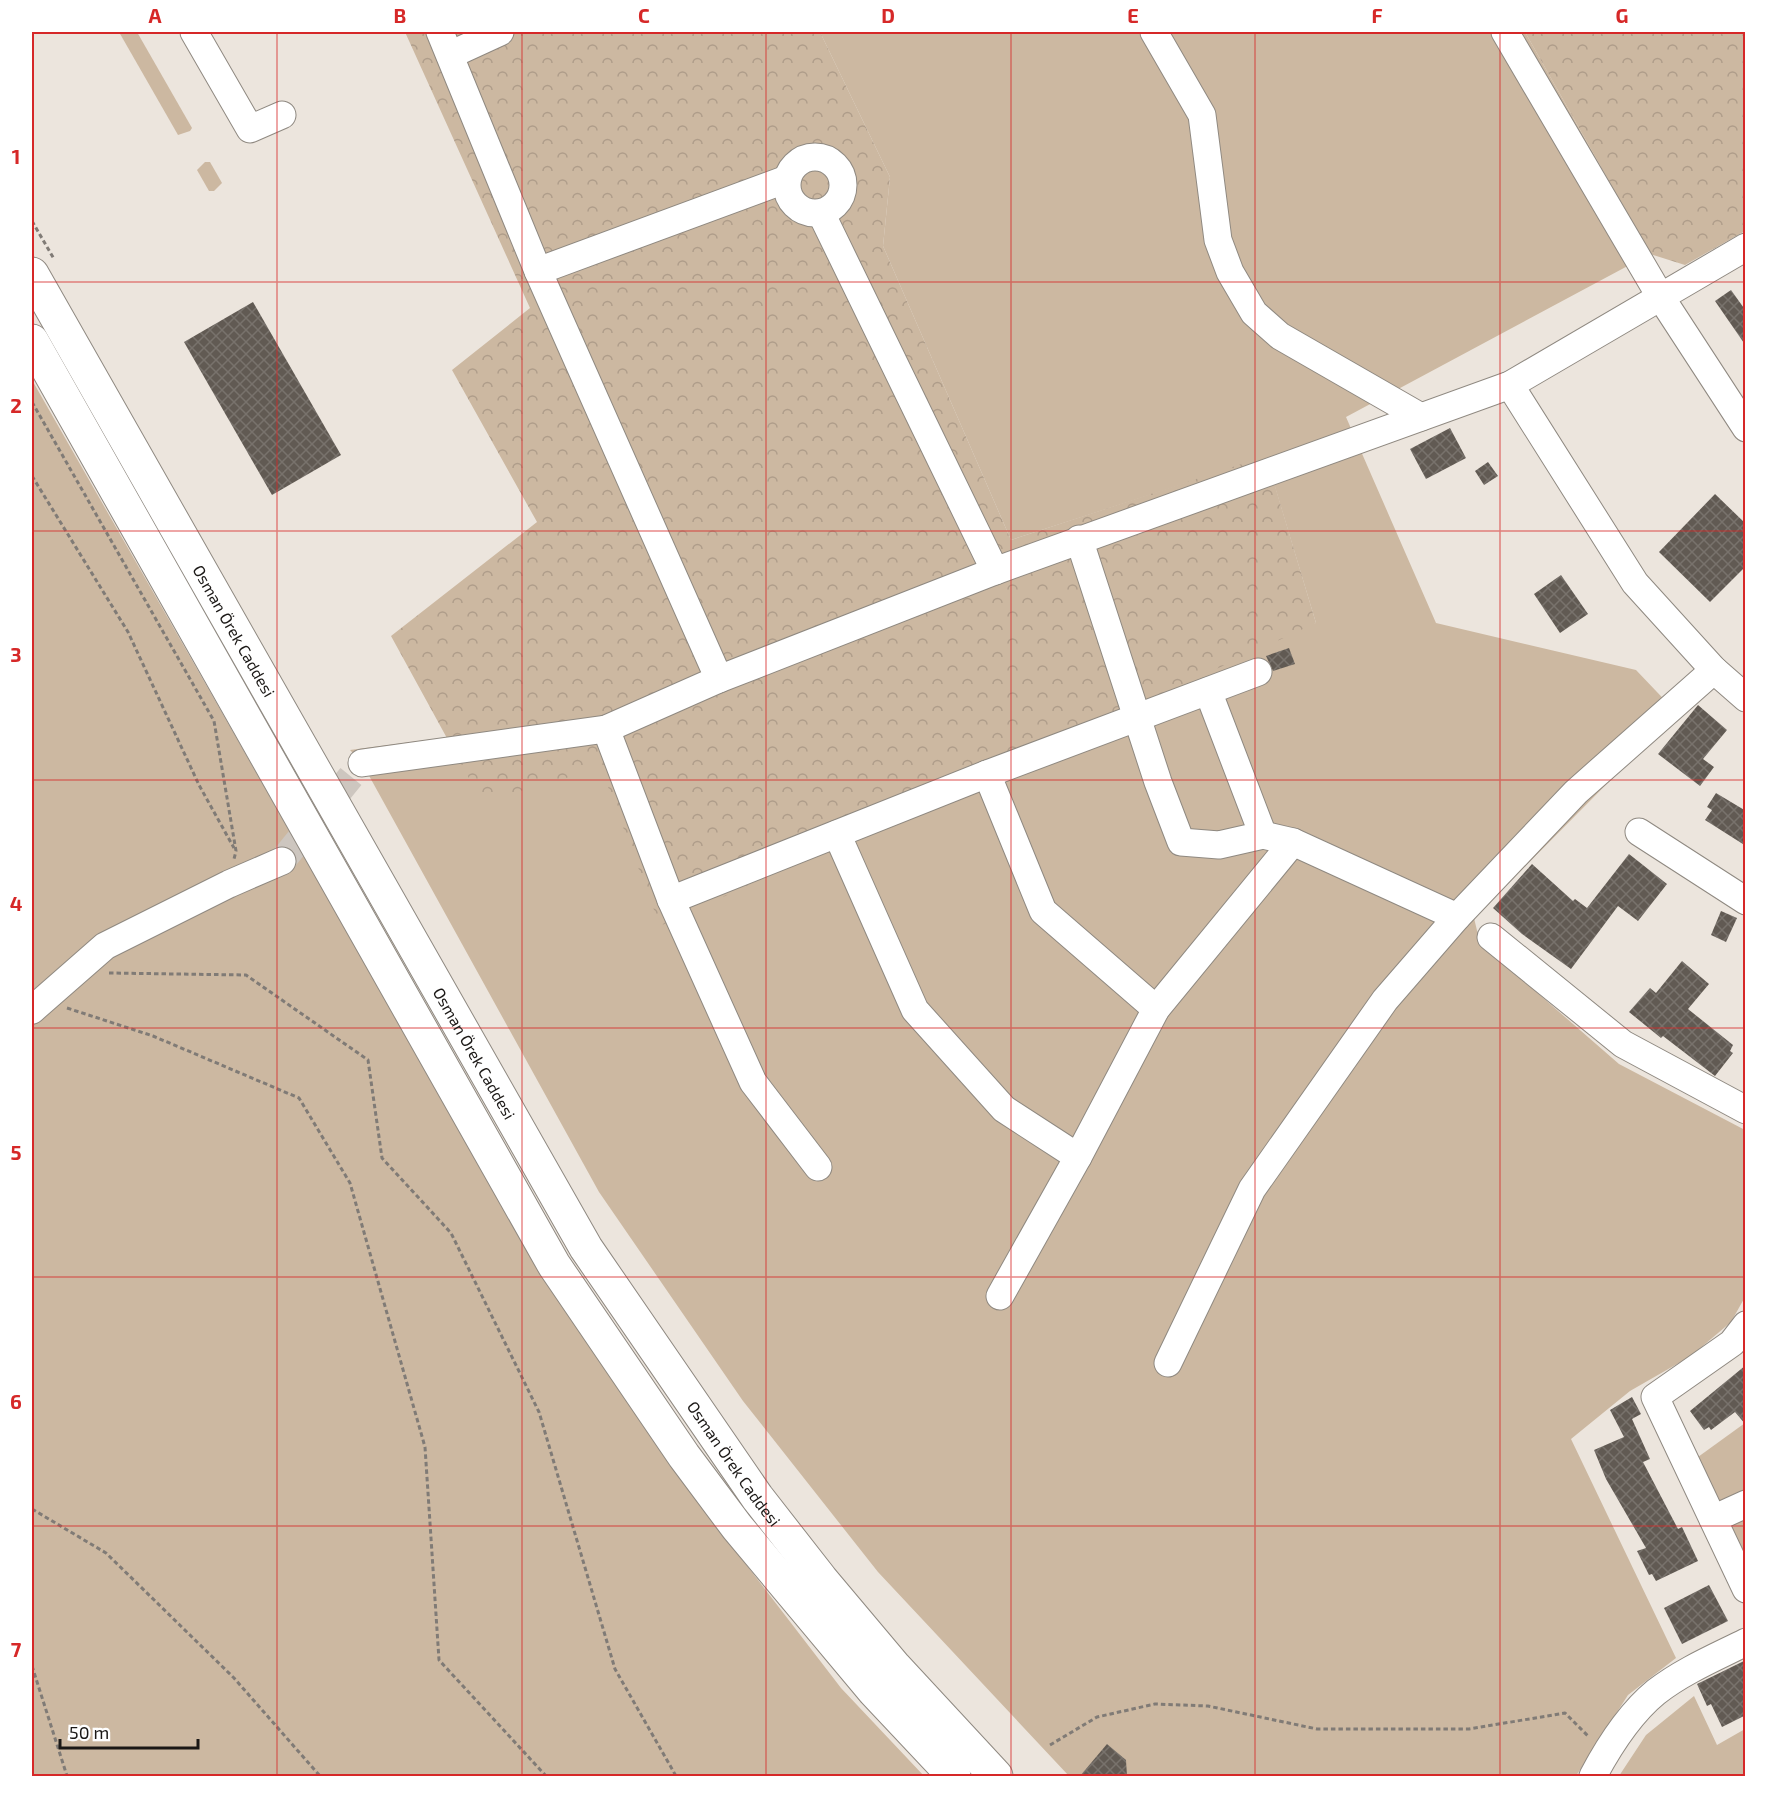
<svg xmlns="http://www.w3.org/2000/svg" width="1777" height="1808" font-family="'Exo 2',sans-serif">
<defs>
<pattern id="forest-crowns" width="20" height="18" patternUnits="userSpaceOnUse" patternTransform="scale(1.5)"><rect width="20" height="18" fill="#ccb8a1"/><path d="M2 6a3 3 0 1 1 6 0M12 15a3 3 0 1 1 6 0" fill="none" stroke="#af9d8a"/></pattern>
<pattern id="building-cross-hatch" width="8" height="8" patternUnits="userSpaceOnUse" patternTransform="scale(1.5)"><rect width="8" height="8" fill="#615a53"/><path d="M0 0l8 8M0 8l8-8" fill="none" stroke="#78726c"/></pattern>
</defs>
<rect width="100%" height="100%" fill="#ece5dd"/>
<!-- grass -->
<g fill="#ccb8a1">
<path d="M119,32H137L192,128L190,131L178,135Z"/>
<path d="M820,32H1525L1650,254L1346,417L1436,623L1636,670L1677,713L1474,918L1480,943L1619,1064L1745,1130V1297L1731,1322L1691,1356L1630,1391L1571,1439L1676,1658L1628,1695L1576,1776H1069L878,1572L743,1401L599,1192L362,763L350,750L1316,623L1266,457L1011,540L883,246L890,177Z"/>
<path d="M205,162H210L222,183L214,191H209L197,170Z"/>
<path d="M32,380L301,851L698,1502L841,1688L924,1776H32Z"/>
<path d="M1745,1423V1554L1698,1457Z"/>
<path d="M1694,1696L1717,1745L1745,1729V1776H1619L1646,1735Z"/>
</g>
<!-- forest -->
<g fill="url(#forest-crowns)">
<path d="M405,32H820L890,177L883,246L1011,540L1266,456L1316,623L660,926L601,768L482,802L391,636L537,522L452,370L530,308Z"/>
<path d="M1525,32H1745V231L1685,265L1650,254Z"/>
</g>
<!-- building -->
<g fill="url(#building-cross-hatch)">
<path d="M1731,290L1746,311V346L1715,301Z"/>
<path d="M253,302L341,455L272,495L184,342Z"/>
<path d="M1450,428L1466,458L1426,479L1410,449Z"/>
<path d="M1488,462L1498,476L1484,485L1475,471Z"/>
<path d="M1715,494L1746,524V566L1710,602L1659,552Z"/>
<path d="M1561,575L1588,614L1560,633L1534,594Z"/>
<path d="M1289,648L1295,664L1273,671L1266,656Z"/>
<path d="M1698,705L1727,730L1703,759L1714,767L1700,786L1658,754Z"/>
<path d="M1716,793L1746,811V846L1705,820L1712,810L1707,807Z"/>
<path d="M1629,854L1667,884L1638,921L1618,906L1571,969L1522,934L1493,908L1532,864L1573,901L1575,899L1587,908Z"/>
<path d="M1721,911L1737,918L1726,942L1711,935Z"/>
<path d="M1682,961L1709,984L1688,1009L1733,1045L1730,1051L1733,1053L1715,1076L1663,1036L1661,1038L1629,1012L1650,988L1656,993Z"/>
<path d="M1746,1365V1425L1735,1412L1711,1430L1709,1427L1704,1430L1690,1411Z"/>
<path d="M1632,1397L1641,1414L1632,1419L1650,1459L1643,1462L1678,1529L1682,1527L1698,1561L1656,1581L1652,1574L1649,1575L1637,1551L1646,1548L1606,1479L1594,1450L1624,1437L1610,1410Z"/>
<path d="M1709,1585L1728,1621L1682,1644L1664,1608Z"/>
<path d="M1746,1660V1715L1722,1727L1711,1704L1707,1706L1697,1684Z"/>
<path d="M1107,1744L1126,1760L1127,1776H1080Z"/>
</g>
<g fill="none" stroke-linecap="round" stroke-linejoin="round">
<!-- minor-tunnel -->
<path stroke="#cdc6bf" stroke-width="27" stroke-dasharray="27 14" stroke-linecap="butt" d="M282,861L362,763"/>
<!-- minor casing -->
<g stroke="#8f8981" stroke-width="29">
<g id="minor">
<path d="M194,32L250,129L282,115"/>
<path d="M440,32L538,271L719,679"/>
<path d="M1154,32L1202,115L1218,240L1230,272L1254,313L1280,336L1421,417"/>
<path d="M1505,32L1660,296L1746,428"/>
<path d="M450,55L500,32"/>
<circle cx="815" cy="185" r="28"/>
<path d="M821,213L995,571"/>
<path d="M538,271L787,179"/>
<path d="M1510,385L1635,583L1714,670L1746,698"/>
<path d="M1079,539L1158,782L1181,842L1219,845L1263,835L1293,842L1457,917"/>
<path d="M1208,691L1263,835"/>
<path d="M606,729L719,679L995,571L1510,385L1746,247"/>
<path d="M362,763L606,729L671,900L753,1082L818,1167"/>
<path d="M987,774L1043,911L1156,1009"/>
<path d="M1639,832L1746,901"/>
<path d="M837,834L915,1010L1004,1109L1078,1157"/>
<path d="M671,900L987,774L1258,672"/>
<path d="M1491,937L1623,1044L1746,1110"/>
<path d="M32,1010L105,946L229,884L282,861"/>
<path d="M1000,1296L1078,1157L1156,1009L1293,842"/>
<path d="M1746,1325L1732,1343L1655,1397L1746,1589"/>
<path d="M1168,1363L1252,1189L1385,1000L1457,917L1576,792L1714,670"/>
<path d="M1713,1519L1746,1504"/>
<path d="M1593,1776C1609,1746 1629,1714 1656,1692C1683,1671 1716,1657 1746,1642"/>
</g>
</g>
<!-- major casing -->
<g stroke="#8f8981" stroke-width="35">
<g id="major">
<path id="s1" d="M32,274L586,1248L757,1497L821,1579L895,1667L996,1776"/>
<path d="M32,341L554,1265L684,1456L737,1527L874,1691L954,1776"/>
</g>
</g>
<!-- path -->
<g stroke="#807b76" stroke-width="3" stroke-dasharray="4.5 3" stroke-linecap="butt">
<path d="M32,221L54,259"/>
<path d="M32,402L214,721L236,851L234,859"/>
<path d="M32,476L128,632L199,785L234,848"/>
<path d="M109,973L246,975L368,1060L382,1158L451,1233L539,1412L615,1669L676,1776"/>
<path d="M67,1008L153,1036L299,1098L350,1183L425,1447L439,1660L546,1776"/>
<path d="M32,1509L106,1553L234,1678L320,1776"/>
<path d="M32,1666L67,1776"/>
<path d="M1050,1745L1097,1717L1155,1704L1208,1706L1317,1729H1469L1565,1713L1589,1737"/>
</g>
<!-- minor -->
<use href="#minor" stroke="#fff" stroke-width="27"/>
<!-- major -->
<use href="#major" stroke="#fff" stroke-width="33"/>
</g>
<!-- grid -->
<path fill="none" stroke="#d62828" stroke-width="1.5" stroke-opacity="0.55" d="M277,32V1776M522,32V1776M766,32V1776M1011,32V1776M1255,32V1776M1500,32V1776M32,282H1746M32,531H1746M32,780H1746M32,1028H1746M32,1277H1746M32,1526H1746"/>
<g text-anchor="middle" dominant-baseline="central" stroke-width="6" stroke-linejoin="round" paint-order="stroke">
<!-- street labels -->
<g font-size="16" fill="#1b1816" stroke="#fff">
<text stroke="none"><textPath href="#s1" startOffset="410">Osman Örek Caddesi</textPath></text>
<text stroke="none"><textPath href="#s1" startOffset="896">Osman Örek Caddesi</textPath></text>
<text stroke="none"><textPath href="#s1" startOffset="1382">Osman Örek Caddesi</textPath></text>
</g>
</g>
<!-- border -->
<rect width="1777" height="1808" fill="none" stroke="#ffffff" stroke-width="66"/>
<!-- scale -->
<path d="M60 1739v9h138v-9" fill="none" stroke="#1b1816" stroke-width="3"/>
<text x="69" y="1739" font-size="18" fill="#1b1816" stroke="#ffffff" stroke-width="4.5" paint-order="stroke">50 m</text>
<rect x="33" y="33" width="1711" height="1742" fill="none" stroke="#d62828" stroke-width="2"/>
<g font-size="20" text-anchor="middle" font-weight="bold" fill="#d62828">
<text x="155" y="23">A</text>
<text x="400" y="23">B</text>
<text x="644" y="23">C</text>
<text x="888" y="23">D</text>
<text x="1133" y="23">E</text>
<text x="1377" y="23">F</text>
<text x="1622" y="23">G</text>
<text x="16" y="164">1</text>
<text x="16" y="413">2</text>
<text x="16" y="662">3</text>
<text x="16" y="911">4</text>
<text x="16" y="1160">5</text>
<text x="16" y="1409">6</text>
<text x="16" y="1657">7</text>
</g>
</svg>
